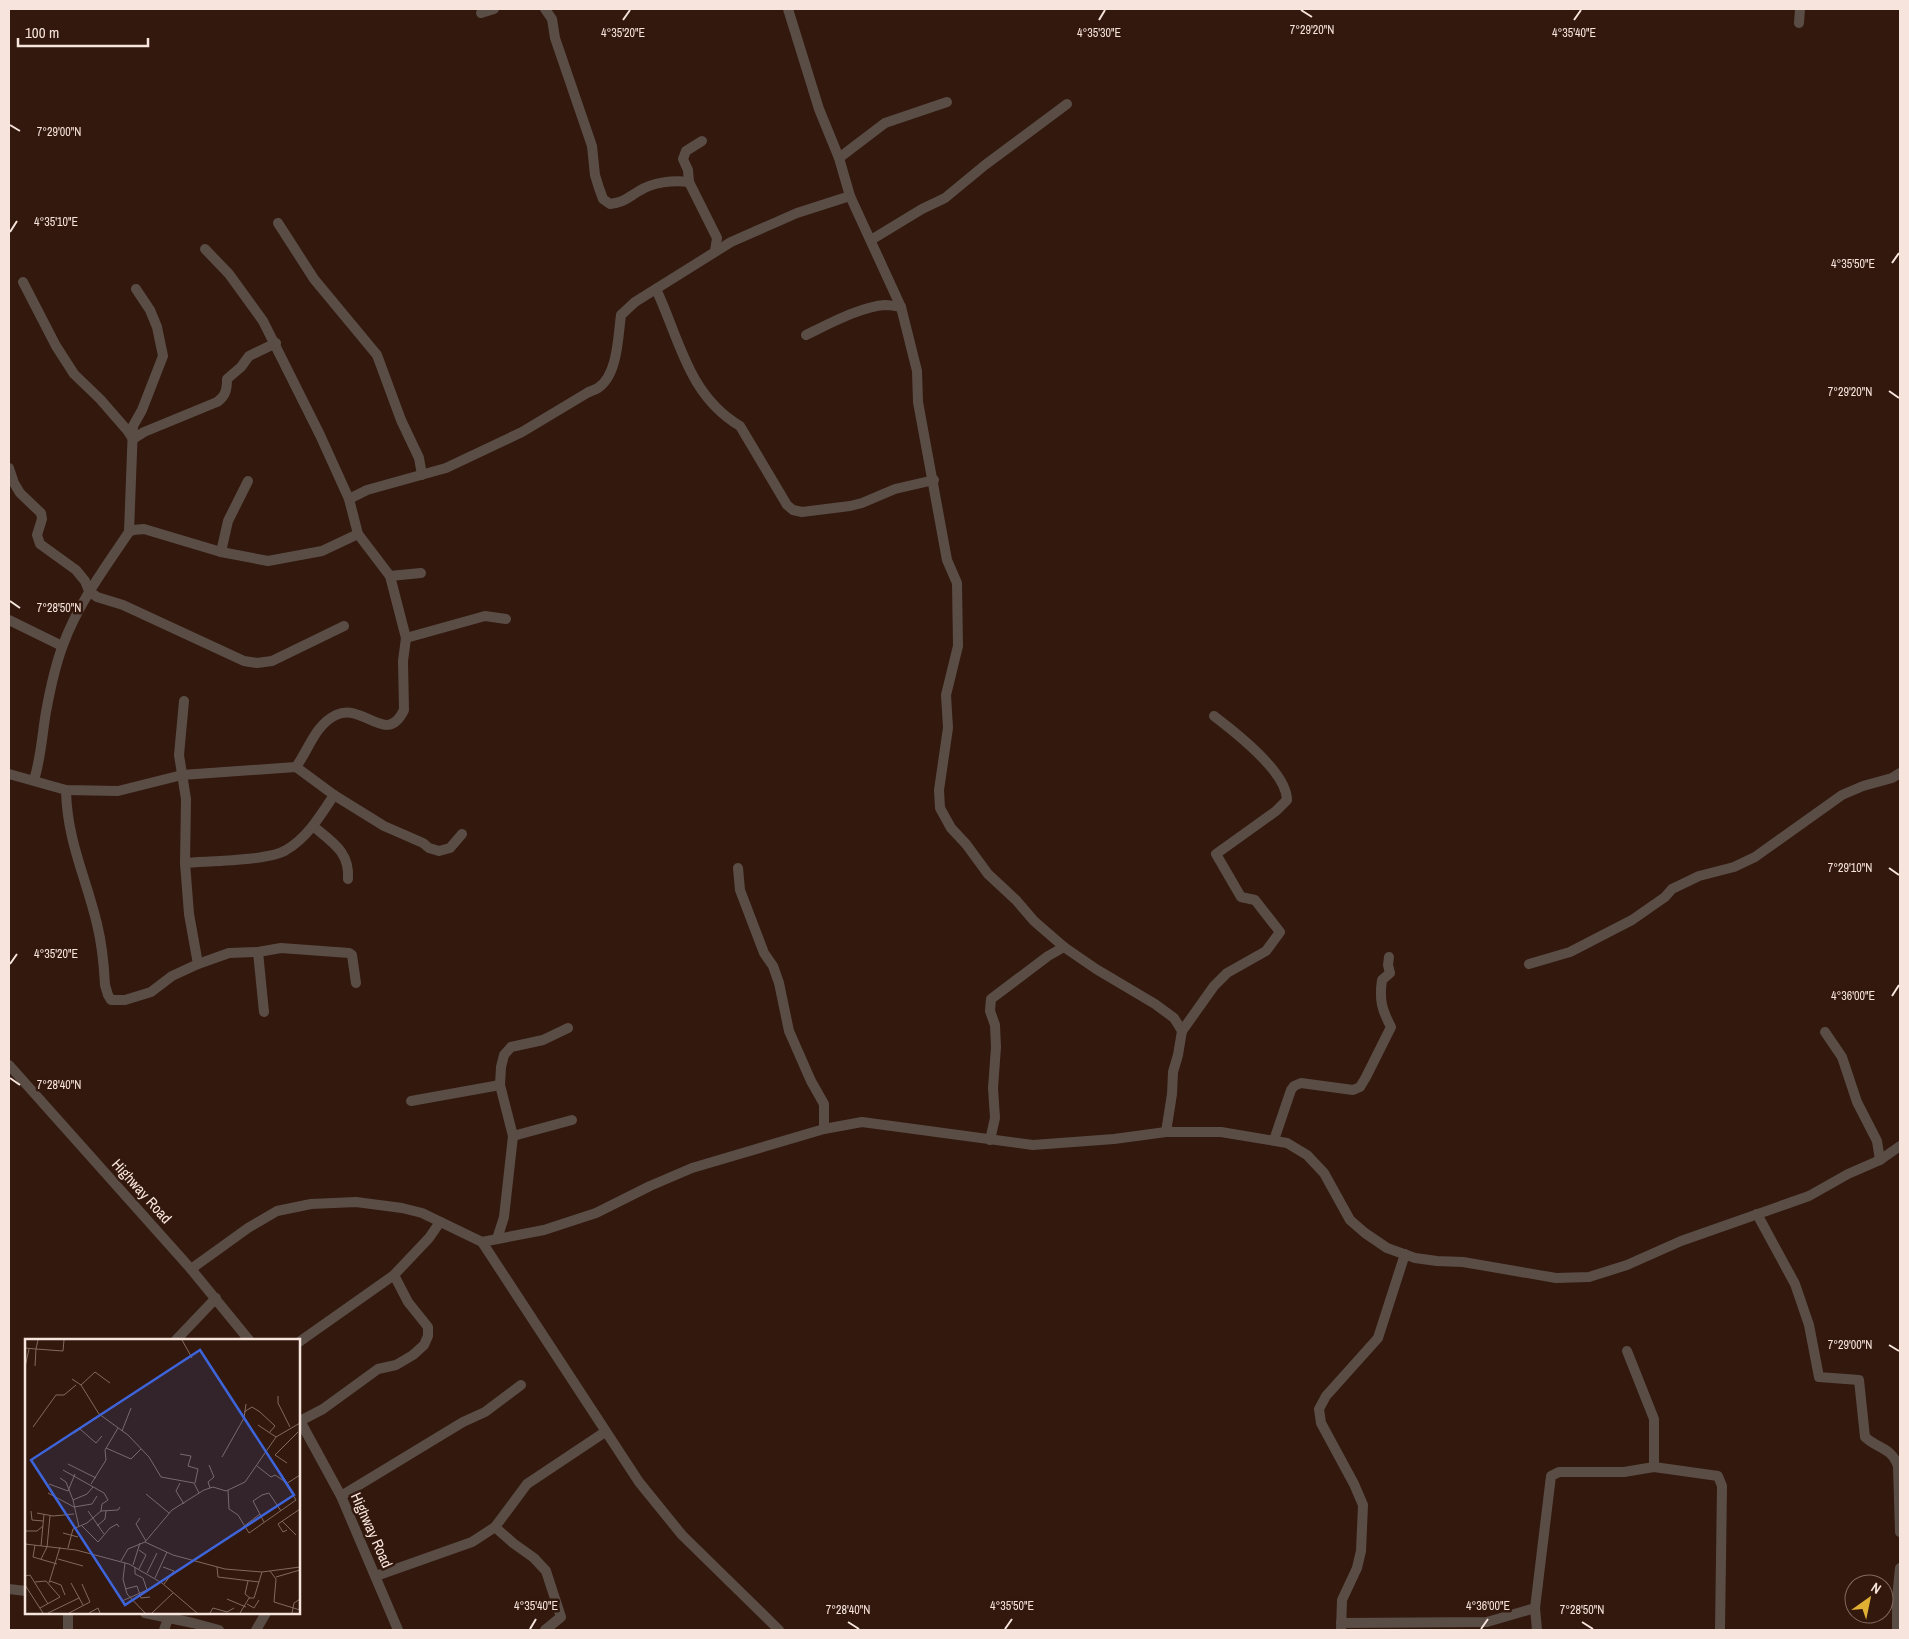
<svg xmlns="http://www.w3.org/2000/svg" width="1909" height="1639" font-family="'Archivo Narrow',sans-serif">
<rect width="100%" height="100%" fill="#32180d"/>
<g fill="none" stroke-linecap="round" stroke-linejoin="round">
<!-- minor -->
<g stroke="#5a4d46" stroke-width="10">
<path d="M545,9L552,19L555,38L592,146L595,175L599,188L603,199L610,204C625,202 627,198 639,191C653,182 673,180 689,182"/>
<path d="M788,9L819,109L839,158L850,196L901,307L917,371L918,402L947,560L957,583L958,646L946,695L948,728L939,790L940,808L951,828L966,844L988,874L1016,900L1034,921L1064,947L1096,969L1155,1004L1174,1018L1182,1031L1178,1055L1173,1072L1172,1094L1166,1132"/>
<path d="M481,13L494,9"/>
<path d="M1799,23L1800,9"/>
<path d="M702,141L686,151L683,159L688,170L689,182L717,238L715,251"/>
<path d="M839,158L885,123L947,102"/>
<path d="M278,223L314,279L377,355L401,420L419,458L422,475"/>
<path d="M871,240L922,209L945,198L985,165L1067,104"/>
<path d="M205,249L229,274L263,321L320,435L349,499L358,534L390,576L406,638L403,661L404,710C386,747 364,702 336,715C315,725 309,749 296,767"/>
<path d="M23,282L56,346L74,374L100,399L127,430L133,439L144,432L217,402C226,396 227,389 227,379L241,367L249,356L276,343"/>
<path d="M656,289C680,340 688,395 740,426L787,505L793,510L802,512L850,506L862,503L895,489L934,480"/>
<path d="M806,335C827,325 862,306 885,305C890,305 895,306 901,307"/>
<path d="M9,468L14,483L20,493L41,513L42,519L37,535L40,544L76,570L85,581L89,591L97,597L123,605L244,661L257,663L272,661L344,626"/>
<path d="M349,499L367,490L446,468L522,432L587,393C590,391 595,390 598,388C618,375 618,336 621,315L635,302L731,242L797,213L850,196"/>
<path d="M129,532L133,426L142,410L163,356L157,327L150,310L136,289"/>
<path d="M221,552L228,521L248,481"/>
<path d="M390,576L421,573"/>
<path d="M9,620L62,646"/>
<path d="M406,638L485,616L506,619"/>
<path d="M184,701L179,755L186,799L185,863L189,914L198,964"/>
<path d="M9,774L66,790L118,791L182,775L296,767L334,795L384,826L423,843L429,848L439,851L450,848L462,834"/>
<path d="M34,780C41,758 42,735 46,712C50,690 55,666 63,645C78,604 104,569 129,532L133,530L144,529L221,552L268,561L322,551L358,534"/>
<path d="M66,790C67,841 86,877 97,924C102,944 104,965 105,985L108,995L111,1000H125L151,992L172,976L198,964L229,953L258,952L281,948L349,953L352,955L356,983"/>
<path d="M313,826C332,842 350,852 348,879"/>
<path d="M185,863C207,861 269,861 286,850C307,838 321,815 334,795"/>
<path d="M738,868L740,890L764,953L773,966L779,983L789,1031L811,1081L824,1104V1129"/>
<path d="M258,952L264,1012"/>
<path d="M1529,964L1570,952L1632,920L1665,897L1672,889L1699,876L1734,867L1755,857L1842,795L1863,786L1892,778L1900,773"/>
<path d="M1182,1031L1214,986L1227,973L1266,951L1280,932L1255,900L1241,897L1216,854L1276,811L1287,800C1287,772 1235,732 1214,716"/>
<path d="M1825,1032L1842,1057L1857,1102L1877,1141L1880,1160"/>
<path d="M9,1065L191,1269L249,1340"/>
<path d="M411,1101L500,1085"/>
<path d="M513,1136L572,1120"/>
<path d="M990,1140L995,1118L993,1088L996,1047L995,1025L990,1011L991,999L1048,956L1064,947"/>
<path d="M1274,1140L1291,1090L1294,1086L1301,1083L1353,1090L1360,1087L1366,1077L1391,1027C1382,1010 1379,1000 1382,980L1390,973L1388,965L1389,957"/>
<path d="M1757,1214L1795,1284L1809,1325L1819,1377L1859,1380L1865,1437C1878,1449 1891,1447 1898,1466L1900,1532"/>
<path d="M497,1239L504,1217L513,1136L500,1085L501,1067L504,1055L511,1047L543,1040L568,1028"/>
<path d="M482,1242L544,1230L596,1213L650,1186L692,1168L824,1129L862,1122L1033,1145L1114,1139L1166,1132H1221L1287,1143L1307,1155L1324,1173L1350,1220L1365,1233L1387,1248L1415,1258L1437,1261L1463,1262L1556,1278L1589,1277L1627,1265L1681,1241L1809,1196L1848,1174L1880,1160L1900,1146"/>
<path d="M191,1269L248,1228L277,1211L311,1204L356,1202L402,1208L422,1213L482,1242L639,1482L682,1535L779,1630"/>
<path d="M176,1340L216,1298"/>
<path d="M299,1342L394,1275L429,1238L440,1222"/>
<path d="M1627,1351L1654,1419V1467"/>
<path d="M299,1419L341,1496L398,1630"/>
<path d="M300,1421L323,1409L378,1369L396,1365L413,1355L424,1345L428,1336V1327L408,1302L394,1275"/>
<path d="M341,1496L463,1422L485,1412L521,1385"/>
<path d="M495,1527L513,1543L534,1558L546,1571L561,1617L545,1630"/>
<path d="M376,1576L472,1542L495,1527L527,1484L605,1432"/>
<path d="M9,1589L26,1591"/>
<path d="M68,1613V1630"/>
<path d="M145,1613L193,1623L219,1630"/>
<path d="M1341,1623L1487,1622L1535,1608"/>
<path d="M164,1630L170,1613"/>
<path d="M256,1630L266,1613"/>
<path d="M1341,1630L1342,1600L1357,1568L1361,1551L1363,1505L1354,1484L1321,1423L1319,1409L1326,1396L1378,1338L1405,1254"/>
<path d="M1537,1630L1535,1608L1551,1476L1559,1472H1624L1654,1467L1718,1476L1722,1486L1720,1630"/>
<path d="M1897,1630V1598L1900,1568"/>
</g>
</g>
<!-- ticks -->
<path fill="none" stroke="#f7e4dc" stroke-width="2" d="M1301,10L1312,17M623,20L630,10M1099,20L1105,10M1574,20L1581,10M10,125L20,131M10,232L17,221M1892,263L1899,253M1889,391L1899,398M10,601L20,608M1889,868L1899,875M10,964L17,954M1892,996L1899,985M10,1078L20,1085M1889,1345L1899,1351M848,1622L859,1629M1582,1622L1593,1629M530,1629L536,1619M1005,1629L1012,1619M1481,1629L1488,1619"/>
<g text-anchor="middle" dominant-baseline="central" stroke-width="5" stroke-linejoin="round" paint-order="stroke">
<!-- street labels -->
<g font-size="15" fill="#f7e4dc" stroke="#32180d">
<text transform="translate(142 1191) rotate(48)">Highway Road</text>
<text transform="translate(372 1530) rotate(66)">Highway Road</text>
</g>
</g>
<!-- overview -->
<g transform="translate(25 1339)">
<rect width="275" height="275" fill="#32180d"/>
<path fill="none" stroke="#816a60" stroke-width="1" d="M157,1L167,19M0,9L11,10L13,1M10,27L11,10L38,12L39,1M0,28L4,10M47,40L56,46L70,33L85,44M56,46L74,75L103,96L124,118L136,138L169,144L174,154M253,57V64L265,88M219,73L227,68L235,73L250,87L244,94M233,86L251,98M8,88L31,56H39L51,46M97,92L106,69M49,94L55,90L71,104L77,97M81,109L106,120L116,110M155,115L166,117L163,127L173,130L170,144M197,118L219,79L221,65M262,124L250,116L273,93M43,125L71,139M184,126L189,138L183,143L185,149M38,131L79,154L83,161L77,165L76,172M35,139L41,143L48,161L54,188M155,144L151,152L159,165M24,145L43,152L50,135M66,145L81,121L80,111L93,89M261,145L275,136M203,151L204,170L213,176L224,194L271,161L259,142L250,136L246,138L232,127M23,154L49,168L67,165L72,157M121,155L144,174M48,161L62,155L68,148M6,172L7,181L18,182M63,172L79,195M12,174L28,177L49,175M115,179L111,185L121,202M257,182L271,196M239,183L228,162L237,156L244,154L256,172M57,187L73,203L85,189L92,185L94,188M72,187L80,180L81,172M218,188L235,175M262,191L258,193L253,185L275,170M1,192H12L18,187M38,194L53,198M120,203L147,171L179,151L188,148L201,152L220,143L251,98L275,84M0,205L51,211L104,225L137,244L172,274M10,206L8,218L32,225M16,207L19,175M43,209L48,190L62,184L76,172L93,171L95,168M16,220L22,208L25,177M33,220L58,227M96,222L103,210L120,203L148,216L200,230L237,233L275,228M100,224L98,240L102,255L120,274M108,226L115,204M138,228L149,232L139,245M192,228L193,238L234,243M114,230L121,216L114,211M245,232L251,240L249,263L275,271M122,234L132,214M0,237L5,236L23,265M251,238L275,231M130,239L142,213M25,242L36,246L40,256M223,242L220,255L225,259M10,243L21,242L35,258L15,269M24,244L35,208M46,244L58,266M0,246L18,274M100,250L112,247L116,259L125,258M202,260L221,268M97,262L122,251L118,239L110,235V228M222,265L229,269L234,261M23,274L54,259M44,274L65,263L57,245M64,274L73,269L75,274M127,274L148,254M185,274L188,269L202,273L209,269M215,274L224,259H229L237,233M267,274L269,264L275,260"/>
<path fill="#3e64d9" fill-opacity="0.15" stroke="#3e64d9" stroke-width="2.5" d="M175,11L269,156L100,266L6,121Z"/>
<rect width="275" height="275" fill="none" stroke="#f7e4dc" stroke-width="2.5"/>
</g>
<g font-size="12" text-anchor="middle" fill="#f7e4dc" stroke="#32180d" stroke-width="5" stroke-linejoin="round" paint-order="stroke">
<text x="1312" y="34">7°29'20"N</text>
<text x="623" y="37">4°35'20"E</text>
<text x="1099" y="37">4°35'30"E</text>
<text x="1574" y="37">4°35'40"E</text>
<text x="59" y="136">7°29'00"N</text>
<text x="56" y="226">4°35'10"E</text>
<text x="1853" y="268">4°35'50"E</text>
<text x="1850" y="396">7°29'20"N</text>
<text x="59" y="612">7°28'50"N</text>
<text x="1850" y="872">7°29'10"N</text>
<text x="56" y="958">4°35'20"E</text>
<text x="1853" y="1000">4°36'00"E</text>
<text x="59" y="1089">7°28'40"N</text>
<text x="1850" y="1349">7°29'00"N</text>
<text x="536" y="1610">4°35'40"E</text>
<text x="1012" y="1610">4°35'50"E</text>
<text x="1488" y="1610">4°36'00"E</text>
<text x="848" y="1614">7°28'40"N</text>
<text x="1582" y="1614">7°28'50"N</text>
</g>
<!-- border -->
<rect width="1909" height="1639" fill="none" stroke="#f7e4dc" stroke-width="20"/>
<!-- north arrow -->
<g transform="translate(1869 1599) rotate(33)"><circle r="24" fill="#32180d" stroke="#816a60"/>
<path d="M0-4L9 19L0 12L-9 19Z" fill="#e0b034"/>
<text y="-8" font-size="14" font-weight="bold" text-anchor="middle" fill="#f7e4dc">N</text>
</g>
<!-- scale -->
<path d="M18 38v8h130v-8" fill="none" stroke="#f7e4dc" stroke-width="2.5"/>
<text x="25" y="38" font-size="15" fill="#f7e4dc" stroke="#32180d" stroke-width="4" paint-order="stroke">100 m</text>
</svg>
